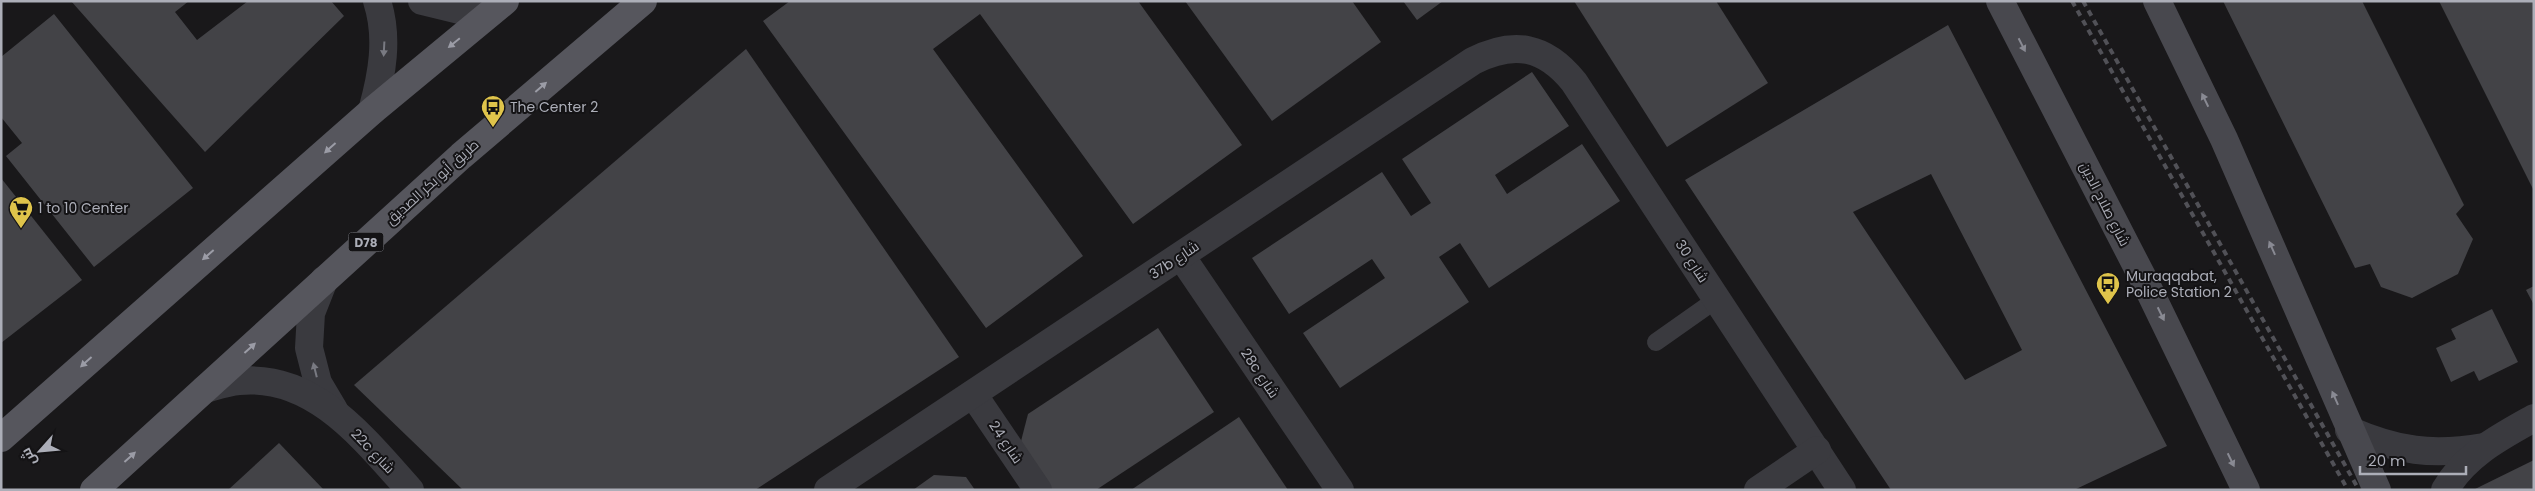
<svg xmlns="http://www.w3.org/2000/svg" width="2535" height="491" font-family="Poppins,Cairo,sans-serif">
<rect width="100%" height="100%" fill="#19181a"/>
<!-- building -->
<g fill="#434347" fill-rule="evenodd">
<path d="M71,1H189L175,12L197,40L248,1H331L344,16L205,152Z"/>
<path d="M790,1H1138L1242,145L1133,224L980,14L933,49L1083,256L986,328L763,21Z"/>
<path d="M1185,1H1352L1381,42L1272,121Z"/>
<path d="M1403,1H1443L1417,20Z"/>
<path d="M1574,1H1716L1768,83L1667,147Z"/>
<path d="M2223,1H2362L2464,205L2456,214L2473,239L2458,274L2412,298L2381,287L2370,264L2355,268Z"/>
<path d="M2439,1H2534V191Z"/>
<path d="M54,14L193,188L94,267L6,156L22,143L1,117V57Z"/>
<path d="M1948,25L2167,446L2074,490H1891L1685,180ZM1931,174L2022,350L1965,380L1853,212Z"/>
<path d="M746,49L959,357L755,490H463L354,385Z"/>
<path d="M1532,72L1569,126L1495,175L1507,194L1582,144L1620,201L1489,288L1460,243L1439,257L1469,302L1340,388L1303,333L1385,278L1372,259L1289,314L1252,258L1382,172L1411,216L1431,203L1402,159Z"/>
<path d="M1,178L82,280L1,343Z"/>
<path d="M2534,286V305L2526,290Z"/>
<path d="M2492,309L2518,362L2479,381L2474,371L2451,382L2436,348L2456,339L2451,329Z"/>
<path d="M1158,328L1214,412L1096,490H1051L1020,445L1028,414Z"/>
<path d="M1239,417L1288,490H1131Z"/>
<path d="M279,443L324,490H228Z"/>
<path d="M2534,460V490H2473Z"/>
<path d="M934,475L966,477L975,490H913Z"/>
</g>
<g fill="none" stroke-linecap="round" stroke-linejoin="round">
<!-- service -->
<path stroke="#3a3a3f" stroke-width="18" d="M1656,342L1717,299"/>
<!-- minor -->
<g stroke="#3a3a3f" stroke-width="28">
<path d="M422,1L459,10L490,13"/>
<path d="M372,111C382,75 389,38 377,1"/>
<path d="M1181,256L1340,490"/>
<path d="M324,280L311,313L309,348L318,383L334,410"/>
<path d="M205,389C216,386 228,382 239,381C314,373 365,440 410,490"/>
<path d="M973,394L1038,490"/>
<path d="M2349,430C2397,451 2432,456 2484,447"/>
<path d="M828,490L1473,61C1514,40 1545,46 1574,82L1842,490"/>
<path d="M1758,490L1817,450"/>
<path d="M2445,490C2465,455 2500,437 2534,418"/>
</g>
<!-- secondary -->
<g stroke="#48484e" stroke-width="28">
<path d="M2000,1L2147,286L2246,490"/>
<path d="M2157,1L2224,139L2377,490"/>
</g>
<!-- primary -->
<g stroke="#56565d" stroke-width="28">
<path d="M1,438L372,111L505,1"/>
<path d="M94,490L461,156L643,1"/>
</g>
<!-- rail -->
<g stroke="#515157" stroke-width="4" stroke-dasharray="6 5" stroke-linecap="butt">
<path d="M2072,1L2348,490"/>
<path d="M2083,1L2359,490"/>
</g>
</g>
<!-- one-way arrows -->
<defs><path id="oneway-solid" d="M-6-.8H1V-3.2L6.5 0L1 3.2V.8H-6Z" transform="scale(1.25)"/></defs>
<g fill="#9b9ca6">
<use href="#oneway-solid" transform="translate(454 43) rotate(141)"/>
<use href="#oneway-solid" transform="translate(541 87) rotate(-41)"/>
<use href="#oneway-solid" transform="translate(330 148) rotate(138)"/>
<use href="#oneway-solid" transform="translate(208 255) rotate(139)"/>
<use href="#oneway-solid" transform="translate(250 348) rotate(-42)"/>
<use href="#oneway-solid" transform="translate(86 362) rotate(138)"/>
<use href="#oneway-solid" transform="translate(130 457) rotate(-42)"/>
</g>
<g fill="#898a93">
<use href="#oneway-solid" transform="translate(2022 45) rotate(63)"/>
<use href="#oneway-solid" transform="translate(2205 100) rotate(-116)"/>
<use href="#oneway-solid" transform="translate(2272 248) rotate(-114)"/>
<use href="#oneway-solid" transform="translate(2161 314) rotate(64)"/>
<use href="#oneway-solid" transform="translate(2335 398) rotate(-114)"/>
<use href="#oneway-solid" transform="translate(2231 460) rotate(64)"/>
</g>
<g fill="#797a82">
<use href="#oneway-solid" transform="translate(384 49) rotate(93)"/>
<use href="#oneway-solid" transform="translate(315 370) rotate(-104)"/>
</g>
<!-- icons -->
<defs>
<g id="bus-pin" transform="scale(1.25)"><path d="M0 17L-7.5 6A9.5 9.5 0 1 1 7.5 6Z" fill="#dfc44b" stroke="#141315"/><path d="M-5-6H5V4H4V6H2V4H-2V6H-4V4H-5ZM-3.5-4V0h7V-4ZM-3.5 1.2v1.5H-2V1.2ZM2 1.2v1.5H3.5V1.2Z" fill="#111"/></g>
<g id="supermarket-pin" transform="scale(1.25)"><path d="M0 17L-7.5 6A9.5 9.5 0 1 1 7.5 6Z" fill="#dfc44b" stroke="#141315"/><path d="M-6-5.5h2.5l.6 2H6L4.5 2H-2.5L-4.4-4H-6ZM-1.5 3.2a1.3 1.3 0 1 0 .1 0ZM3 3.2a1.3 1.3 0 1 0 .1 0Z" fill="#111"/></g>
</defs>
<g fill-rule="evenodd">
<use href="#bus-pin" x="493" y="107"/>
<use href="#supermarket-pin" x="21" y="208"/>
<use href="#bus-pin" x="2108" y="284"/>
</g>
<g text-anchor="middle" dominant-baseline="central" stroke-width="4" stroke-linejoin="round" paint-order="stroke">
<!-- shield labels -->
<rect fill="#141315" stroke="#7e8087" stroke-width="1" x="348.5" y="232.5" width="35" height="19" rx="4"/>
<g font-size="12" font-weight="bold" fill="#acaeb8">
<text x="366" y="242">D78</text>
</g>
<!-- poi labels -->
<g font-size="14" fill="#acaeb8" stroke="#141315" text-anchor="start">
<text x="510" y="107">The Center 2</text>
<text x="38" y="208">1 to 10 Center</text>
<text x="2126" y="276">Muraqqabat,<tspan x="2126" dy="16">Police Station 2</tspan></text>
</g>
<!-- street labels -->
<g font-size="14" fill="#acaeb8" stroke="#141315">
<text transform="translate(432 182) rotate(-42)">طريق أبو بكر الصديق</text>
<text transform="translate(2105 204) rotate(63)">شارع صلاح الدين</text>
<text transform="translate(1174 260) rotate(-34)">37b شارع</text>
<text transform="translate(1692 261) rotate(57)">شارع 30</text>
<text transform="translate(1260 373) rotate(56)">28c شارع</text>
<text transform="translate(1006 442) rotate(56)">شارع 24</text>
<text transform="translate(373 451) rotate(46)">22c شارع</text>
</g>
</g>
<!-- border -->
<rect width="2535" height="491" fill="none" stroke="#acaeb8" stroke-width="5"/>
<!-- north arrow -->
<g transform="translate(40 451) rotate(243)" stroke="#141315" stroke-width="4" paint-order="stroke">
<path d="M0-4L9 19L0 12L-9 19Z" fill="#acaeb8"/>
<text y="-8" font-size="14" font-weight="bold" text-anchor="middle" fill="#acaeb8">ش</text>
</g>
<!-- scale -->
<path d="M2360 466v8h106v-8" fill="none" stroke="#acaeb8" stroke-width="2.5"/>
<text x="2368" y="466" font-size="15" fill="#acaeb8" stroke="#141315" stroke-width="4" paint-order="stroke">20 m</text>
</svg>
